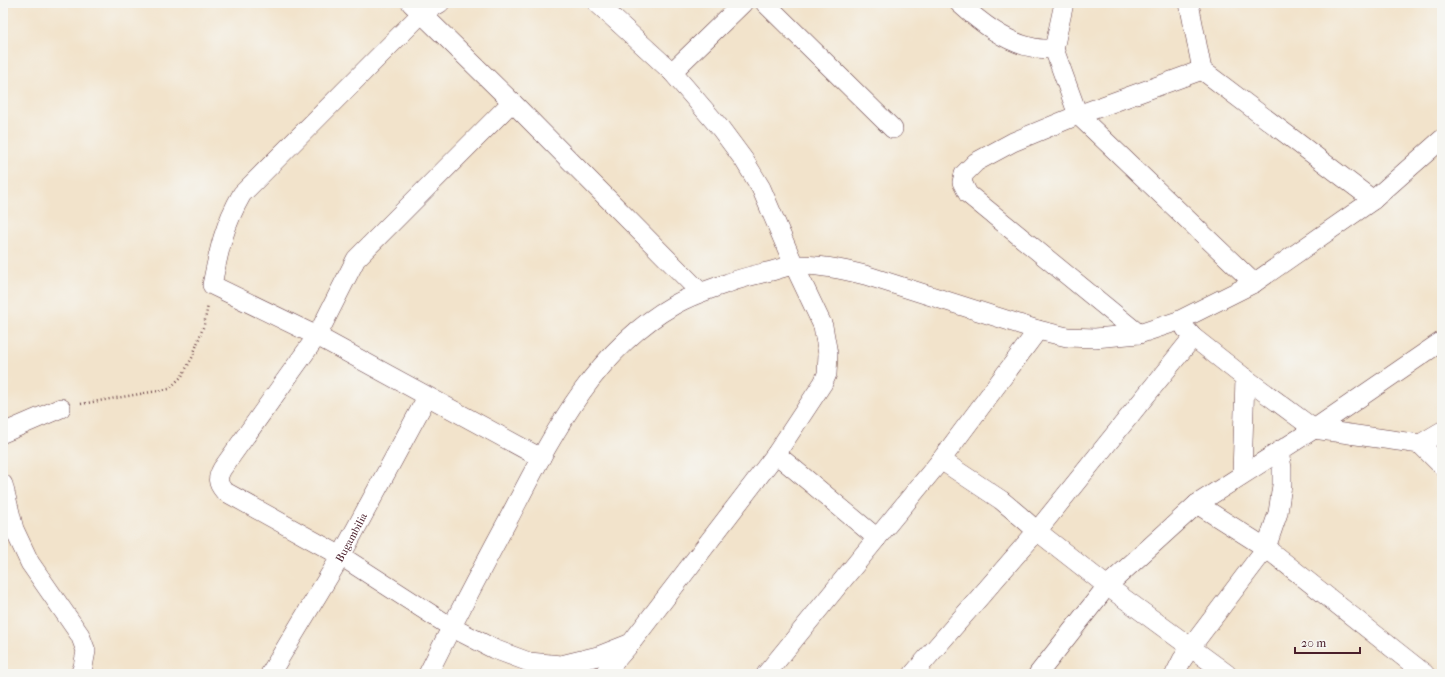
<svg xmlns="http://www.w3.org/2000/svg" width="1445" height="677" font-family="'IM FELL French Canon',serif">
<rect width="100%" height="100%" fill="#f6f6f2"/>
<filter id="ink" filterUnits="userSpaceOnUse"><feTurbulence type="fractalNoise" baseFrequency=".025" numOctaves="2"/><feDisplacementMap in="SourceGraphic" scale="8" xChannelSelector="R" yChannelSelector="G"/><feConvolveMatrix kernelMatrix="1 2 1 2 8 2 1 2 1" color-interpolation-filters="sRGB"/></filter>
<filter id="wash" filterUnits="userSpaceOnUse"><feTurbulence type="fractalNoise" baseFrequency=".012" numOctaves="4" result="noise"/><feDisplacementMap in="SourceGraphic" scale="16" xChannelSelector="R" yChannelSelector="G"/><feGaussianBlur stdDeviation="0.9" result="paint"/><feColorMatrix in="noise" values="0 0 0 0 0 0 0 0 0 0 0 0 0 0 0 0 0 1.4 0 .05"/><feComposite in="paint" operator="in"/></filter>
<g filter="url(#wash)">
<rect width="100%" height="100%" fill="#f2e3cb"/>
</g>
<g filter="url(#ink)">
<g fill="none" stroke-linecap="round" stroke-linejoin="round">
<!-- minor casing -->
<g stroke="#633c43" stroke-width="20">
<g id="minor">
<path d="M411,3L512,102L700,292"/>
<path d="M440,3L421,14L242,194C224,225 219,250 212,285L317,336L541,458"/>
<path d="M597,3L672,72L721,129L744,160L761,188L794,265L823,326L828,354L827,374L823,383L776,454L631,643L604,674"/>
<path d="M765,3L893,129"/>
<path d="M959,3C980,22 1006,43 1035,48C1041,49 1048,49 1054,49L1078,115L1254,283"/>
<path d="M1189,3L1202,70L1373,200"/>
<path d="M1054,49L1064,3"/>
<path d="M672,72L743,3"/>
<path d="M512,102L356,259L317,336L222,469C217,478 217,483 224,491L341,556L451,627L494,649L529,662L561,665L598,656L631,643"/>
<path d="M1185,328L1193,337L1245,378L1314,429L1420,444L1442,431"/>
<path d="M1139,334L968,194L962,182L964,174L976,162L1013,142L1078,115L1202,70"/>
<path d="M3,433L61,408"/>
<path d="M1420,444L1442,466"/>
<path d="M776,454L877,538L941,460L1001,500L1020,516L1037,531L1107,586L1227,674"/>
<path d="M941,460L1038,330"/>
<path d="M1242,474L1245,378"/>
<path d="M3,484L14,529L30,563L80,635L86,651L83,667L80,674"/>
<path d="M1197,504L1266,548L1425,674"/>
<path id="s1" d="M270,674L341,556L427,397"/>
<path d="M428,674C454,621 481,570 509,518C551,438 593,351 674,305C691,295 710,289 728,283C744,277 760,274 775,270C782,268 788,266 794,265C818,264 842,269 865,275L1038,330L1067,337L1095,338L1139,334L1178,321L1254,283L1373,200L1442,139"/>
<path d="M766,674L877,538"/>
<path d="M913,674L1037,531L1193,337"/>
<path d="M1038,674L1107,586L1197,504L1314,429L1442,341"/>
<path d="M1175,674L1182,660L1191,647L1266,548L1278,513L1282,485V468L1279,451"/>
</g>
</g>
<!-- path -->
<path stroke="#633c43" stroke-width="2.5" stroke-dasharray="1 3" stroke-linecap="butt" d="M81,404L169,389L182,376L192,358L204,325L208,305"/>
<!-- minor -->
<use href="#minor" stroke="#fff" stroke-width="19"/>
</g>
</g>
<g text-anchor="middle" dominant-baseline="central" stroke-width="4" stroke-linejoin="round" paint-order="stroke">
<!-- street labels -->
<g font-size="11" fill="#4a1f2b" stroke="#f6f6f2">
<text stroke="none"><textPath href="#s1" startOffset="159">Bugambilia</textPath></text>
</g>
</g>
<!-- margin -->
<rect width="1445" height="677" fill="none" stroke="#f6f6f2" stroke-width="16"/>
<!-- scale -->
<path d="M1295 647v6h65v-6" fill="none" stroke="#4a1f2b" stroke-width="2"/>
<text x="1301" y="647" font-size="12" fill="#4a1f2b" stroke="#f6f6f2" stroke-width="3" paint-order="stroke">20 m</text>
</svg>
